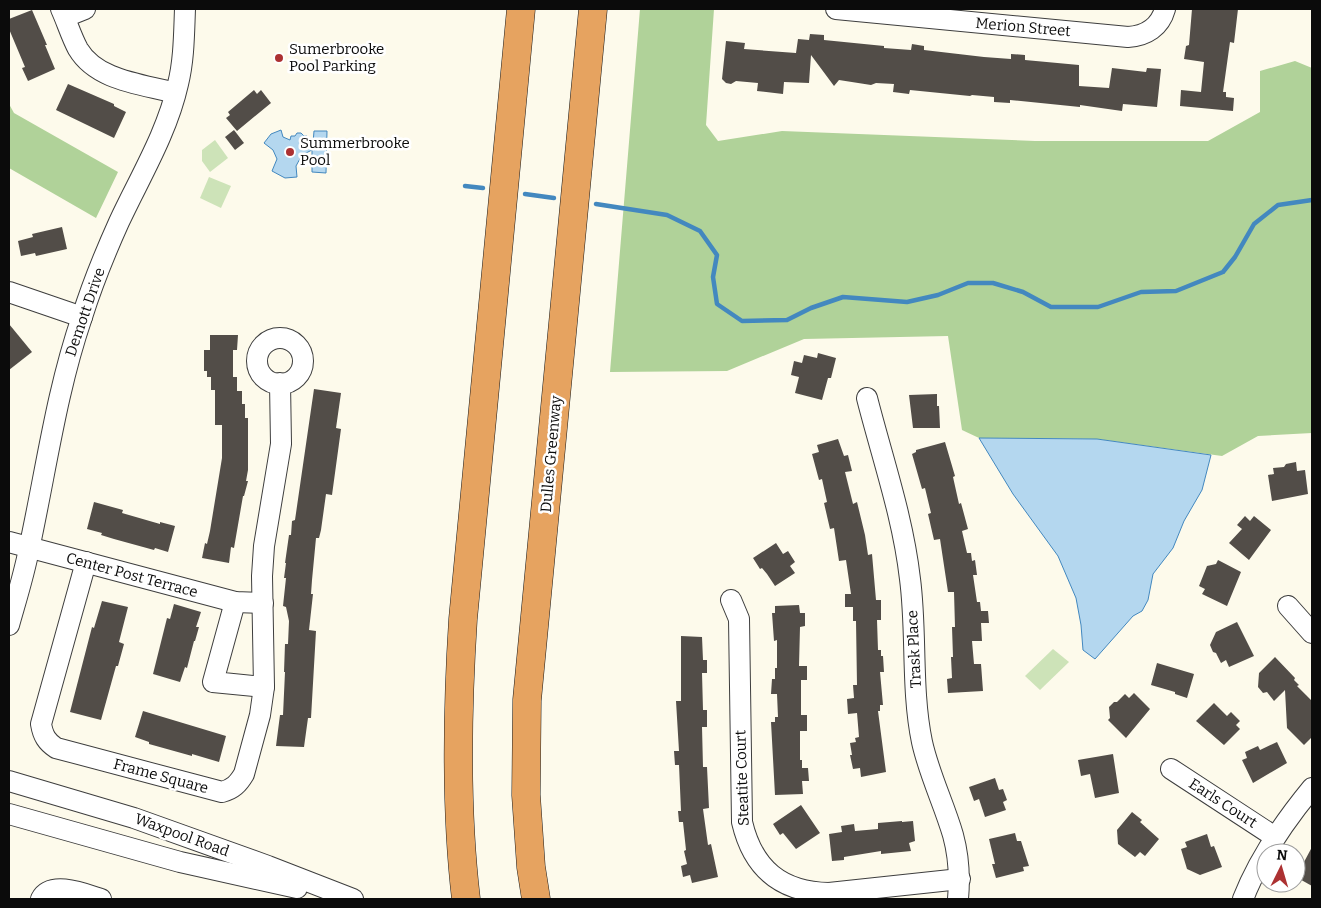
<svg xmlns="http://www.w3.org/2000/svg" width="1321" height="908" font-family="Bitter,serif">
<rect width="100%" height="100%" fill="#fdfaeb"/>
<!-- green -->
<g fill="#cde3b8">
<path d="M215,140L228,158L210,172L202,161V150Z"/>
<path d="M209,177L231,186L221,208L200,198Z"/>
<path d="M1053,649L1069,662L1040,690L1025,676Z"/>
</g>
<!-- forest -->
<g fill="#b0d299">
<path d="M640,9H714L706,125L718,141L782,131L1035,141H1208L1260,112V71L1295,61L1312,68V433L1258,436L1222,456L1097,439L979,438L962,430L948,336L804,339L727,371L610,372Z"/>
<path d="M9,104L14,113L118,172L96,218L9,168Z"/>
</g>
<!-- water -->
<g fill="#b4d7ef" stroke="#4388bf">
<path d="M281,130L283,137L290,140L291,136H295L297,133H301L304,136H307V141L313,143L314,131H327L326,173L312,172V150L302,155L296,166L297,177L285,178L272,171L277,159L273,150L264,143L271,134Z"/>
<path d="M979,438L1097,439L1211,455L1202,490L1184,521L1173,548L1153,574L1148,600L1142,611L1133,616L1095,659L1083,650L1081,625L1076,598L1058,556L1013,494Z"/>
</g>
<g fill="none" stroke-linecap="round" stroke-linejoin="round">
<!-- stream -->
<g stroke="#4388bf" stroke-width="4.5">
<path d="M465,186L483,188"/>
<path d="M525,194L554,198"/>
<path d="M596,204L667,215L700,231L717,255L713,277L717,304L742,321L787,320L811,308L843,297L907,302L938,295L968,283H993L1023,292L1051,307H1098L1141,292L1176,291L1223,272L1235,257L1254,224L1278,205L1312,200"/>
</g>
</g>
<!-- building -->
<g fill="#524d48">
<path d="M1192,9H1238L1234,43L1230,42L1223,92H1226V97L1234,98L1233,111L1180,106L1181,90L1201,92L1204,62L1184,59L1186,46L1189,45Z"/>
<path d="M32,10L47,45H45L55,69L28,81L22,68L25,67L9,29V19Z"/>
<path d="M810,34L824,35V40L884,46V48L911,50L912,44L924,46V50L984,57L1011,59V54L1025,55V60L1079,65V86L1109,88L1112,68L1146,72L1147,68L1161,69L1157,107L1123,104L1122,111L1080,105V107L1010,100V103L994,102V97L972,95L970,96L910,90L909,94L893,92L894,84L876,83L871,85L839,80L834,86L811,55L809,83L784,82L783,94L757,91L758,83L736,81L731,84L726,83L722,79L726,41L745,43L744,49L796,53L798,39L809,40Z"/>
<path d="M68,84L114,104V106L126,112L114,138L56,110Z"/>
<path d="M254,90L257,94L261,90L271,103L237,131L226,118L230,115L228,112Z"/>
<path d="M234,130L244,143L235,150L225,137Z"/>
<path d="M62,227L67,249L36,256L35,253L21,256L18,241L33,237L32,234Z"/>
<path d="M9,324L32,352L9,370Z"/>
<path d="M210,335H238L237,350H233V377H237V391H242V404H245V418H248V470L246,481H248L244,496H243L234,548L231,547L229,563L202,558L205,543L207,544L210,531L222,458V425H215V390H211V377H207V371H204V350H210Z"/>
<path d="M818,353L836,358L831,378H828L822,400L795,393L799,377L791,375L794,361L802,363L804,355L817,358Z"/>
<path d="M314,389L341,393L336,428L341,429L332,495L326,494L321,530L319,538H316L312,580L311,594H313L309,630L316,631L311,718H308L304,747L276,746L280,715H283L285,672H284L285,644H288L289,621L286,607L283,606L286,578H284L286,563H285L289,535H291L292,521L295,520Z"/>
<path d="M937,394V406H939L940,428H913L909,395Z"/>
<path d="M838,439L844,456L848,455L852,471L845,472L853,504L857,502L865,535L868,555L872,554L876,600H881V620H877L878,650H881V656H883L884,672H880L883,705H880V711H878L886,772L861,777L860,768L853,769L850,755H852L850,743L856,742L855,738L859,737L857,713L848,714L847,699L854,698L853,685H857L856,621H853V607H845V594H851L846,560L839,561L834,528L830,529L824,503L827,502L822,479L819,480L812,454L819,452L817,445Z"/>
<path d="M945,442L955,476L953,477L959,504L961,503L968,529L962,531L967,553H971L972,561L975,560L977,575H973L977,602H980L981,611H988L989,623H981L982,641H972L974,664H981L983,691L948,693L947,679L952,678L951,657H953L952,627H955L954,592H948L940,539L934,540L928,514L931,513L925,488L922,489L912,454L916,452V450Z"/>
<path d="M1296,462L1297,471L1305,470L1308,494L1272,501L1268,475L1274,474L1273,468L1284,467L1286,464Z"/>
<path d="M94,502L123,510L122,513L160,524V522L175,526L168,552L155,548L154,550L114,539L101,535L102,533L87,529Z"/>
<path d="M1245,516L1250,521L1254,516L1271,530L1249,560L1229,543L1242,529L1237,525Z"/>
<path d="M776,543L783,554L788,551L795,562L790,566L795,573L775,586L767,574L762,568L760,569L753,558Z"/>
<path d="M1218,560L1241,572L1227,606L1202,594L1205,589L1199,586L1207,566L1216,564Z"/>
<path d="M102,601L128,607L119,642L124,644L118,666H116L101,720L70,712L92,627L94,628Z"/>
<path d="M174,604L201,612L196,627H199L195,641H194L187,668L185,667L180,682L153,674L167,618L170,619Z"/>
<path d="M799,605L800,613H805V626L800,627L799,666H807V680H801V715H807V731H800V760H802V768H808L809,781H802L803,794L775,795L771,722H775V717H778L777,694H771L772,679H775V668H777V640L774,641L772,613H775V606Z"/>
<path d="M1237,622L1254,656L1229,667L1226,660L1221,663L1216,653L1213,652L1210,645L1216,632Z"/>
<path d="M681,636L702,637L703,660H707V673H702L703,710H707V727H702L703,767H707L709,808L703,809L708,845L711,844L718,877L692,883L690,875L683,877L681,866L687,864L684,851L686,850L683,822H679L678,811H681L679,765H675L674,751H679L676,701H681Z"/>
<path d="M1275,657L1295,678L1294,680L1299,685L1297,686L1312,701V737L1304,745L1287,728L1285,690L1274,701L1267,692L1263,693L1258,687L1259,673Z"/>
<path d="M1157,663L1194,674L1187,698L1175,694V692L1151,685Z"/>
<path d="M1134,693L1150,709L1126,738L1108,720L1110,718L1109,707L1114,702H1117L1125,694L1129,698Z"/>
<path d="M1214,703L1227,716L1231,712L1240,721L1236,725L1240,729L1224,745L1196,721Z"/>
<path d="M143,711L226,736L219,762L192,754V756L149,744V742L135,737Z"/>
<path d="M1277,742L1287,763L1253,783L1242,760L1247,758L1245,752L1258,746L1260,750Z"/>
<path d="M1113,754L1119,793L1095,798L1090,774L1081,776L1078,760Z"/>
<path d="M995,778L999,790L1003,789L1007,800L1003,802L1006,810L985,817L979,799L974,801L969,787Z"/>
<path d="M801,805L820,833L796,849L783,833L780,835L773,824Z"/>
<path d="M1132,812L1142,820L1140,822L1159,839L1145,856L1140,852L1135,857L1118,844L1117,830Z"/>
<path d="M902,821V822L913,821L915,841L909,843L911,851L881,854V851L844,857V860L832,861L829,834L842,832L841,826L854,824L855,831L878,829V823Z"/>
<path d="M1015,833L1017,841H1021L1029,866L1023,867L1024,871L996,878L992,864H995L989,839Z"/>
<path d="M1207,834L1211,847L1214,846L1222,867L1200,875L1187,869L1181,849L1187,847L1185,842Z"/>
<path d="M1312,847V886L1296,877Z"/>
</g>
<g fill="none" stroke-linecap="round" stroke-linejoin="round">
<!-- minor casing -->
<g stroke="#3e3e3e" stroke-width="22">
<g id="minor">
<path d="M61,9C67,22 71,36 78,49C97,81 142,84 175,93"/>
<path d="M836,9L1128,37C1146,36 1160,27 1165,9"/>
<path d="M65,17L85,9"/>
<path d="M9,292L82,317"/>
<circle cx="280" cy="361" r="23"/>
<path d="M867,398C882,457 903,517 910,579C917,632 911,689 922,742C929,774 944,804 953,835C959,857 960,877 958,899"/>
<path d="M9,542L235,602L263,603"/>
<path d="M86,562L41,724C43,736 47,742 56,748L222,792C233,789 238,784 244,774L260,715L264,687L262,576L264,546L281,444L280,383"/>
<path d="M731,600L739,619L742,822C753,869 781,892 829,893L960,879"/>
<path d="M235,602L213,682L264,687"/>
<path d="M1288,606L1312,633"/>
<path d="M9,625C16,600 24,575 29,549C46,471 56,393 82,317C92,285 105,253 119,222C140,177 167,133 178,84C184,60 184,34 185,9"/>
<path d="M1171,769L1275,837"/>
<path d="M9,781L134,818L268,866L353,899"/>
<path d="M9,814L180,862L297,888"/>
<path d="M41,899C51,880 85,894 101,899"/>
<path d="M1243,899C1259,858 1284,822 1312,788"/>
</g>
</g>
<!-- highway casing -->
<g stroke="#1c1c1c" stroke-width="29">
<g id="highway">
<path d="M466,899C455,806 457,712 463,619L521,9"/>
<path d="M536,899L531,867L526,795L527,700L593,9"/>
</g>
</g>
<!-- minor -->
<use href="#minor" stroke="#fff" stroke-width="20"/>
<!-- highway -->
<use href="#highway" stroke="#e6a360" stroke-width="28"/>
</g>
<!-- markers -->
<g fill="#ac3132" stroke="#fff" stroke-width="2">
<circle cx="279" cy="58" r="5"/>
<circle cx="290" cy="152" r="5"/>
</g>
<g text-anchor="middle" dominant-baseline="central" stroke-width="5" stroke-linejoin="round" paint-order="stroke">
<!-- street labels -->
<g font-size="15" fill="#0b0b0b" stroke="#fff">
<text transform="translate(1023 27) rotate(5)">Merion Street</text>
<text transform="translate(85 312) rotate(-71)">Demott Drive</text>
<text transform="translate(551 454) rotate(-85)">Dulles Greenway</text>
<text transform="translate(132 575) rotate(15)">Center Post Terrace</text>
<text transform="translate(914 649) rotate(-93)">Trask Place</text>
<text transform="translate(161 776) rotate(15)">Frame Square</text>
<text transform="translate(742 778) rotate(-92)">Steatite Court</text>
<text transform="translate(1223 803) rotate(33)">Earls Court</text>
<text transform="translate(182 835) rotate(20)">Waxpool Road</text>
</g>
<!-- poi labels -->
<g font-size="15" fill="#0b0b0b" stroke="#fff" text-anchor="start">
<text x="289" y="49">Sumerbrooke<tspan x="289" dy="17">Pool Parking</tspan></text>
<text x="300" y="143">Summerbrooke<tspan x="300" dy="17">Pool</tspan></text>
</g>
</g>
<!-- border -->
<rect width="1321" height="908" fill="none" stroke="#0b0b0b" stroke-width="20"/>
<!-- north arrow -->
<g transform="translate(1281 868) rotate(5)"><circle r="24" fill="#ffffff" stroke="#9d9d9d"/>
<path d="M0-4L9 19L0 12L-9 19Z" fill="#ac3132"/>
<text y="-8" font-size="14" font-weight="bold" text-anchor="middle" fill="#0b0b0b">N</text>
</g>
</svg>
